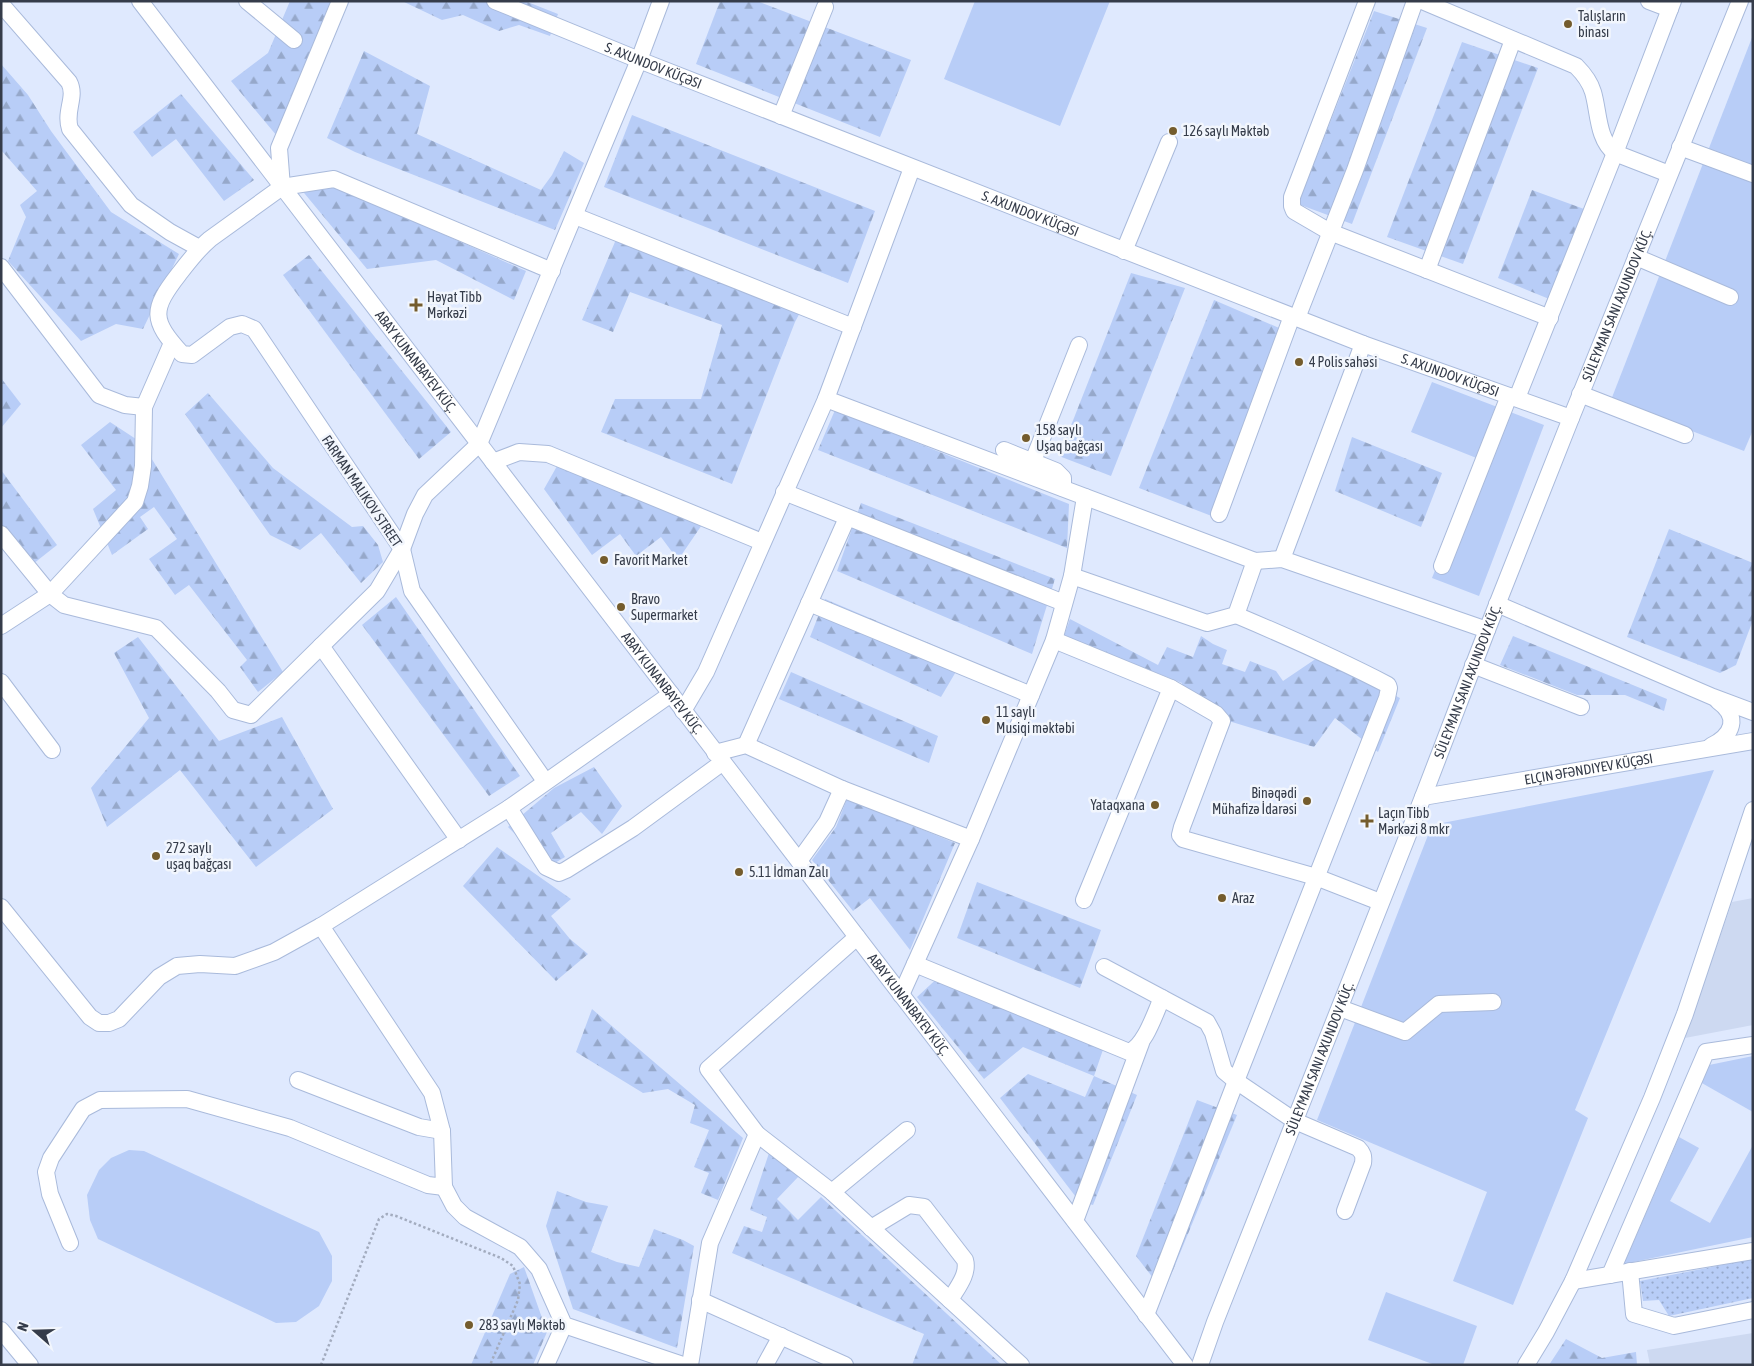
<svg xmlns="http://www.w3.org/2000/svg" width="1754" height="1366" font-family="'Asap Condensed',sans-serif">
<defs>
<pattern id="grass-dots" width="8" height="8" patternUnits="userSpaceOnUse" patternTransform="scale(1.25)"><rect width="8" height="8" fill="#b8cdf7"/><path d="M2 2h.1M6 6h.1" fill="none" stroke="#96a8ca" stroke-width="1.8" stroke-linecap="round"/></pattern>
<pattern id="forest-firs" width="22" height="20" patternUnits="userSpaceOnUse" patternTransform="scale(1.25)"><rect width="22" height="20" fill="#b8cdf7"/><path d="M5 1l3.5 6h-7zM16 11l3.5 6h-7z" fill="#96a8ca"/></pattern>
</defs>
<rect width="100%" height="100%" fill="#dfe9fe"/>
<!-- built -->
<g fill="#cdd9f1">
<path d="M1753,898V1025L1685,1038L1732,902Z"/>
<path d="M1753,1333V1365H1650L1647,1350Z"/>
</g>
<!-- grass -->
<path fill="url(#grass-dots)" d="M1753,1259V1298L1669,1316L1659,1300L1643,1301L1640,1281Z"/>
<!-- forest -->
<g fill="url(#forest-firs)">
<path d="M290,1H348L287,148L231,81L268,53Z"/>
<path d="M402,1H525L558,14L550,36L519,25L499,31L463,15L442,20Z"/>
<path d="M720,1H757L911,60L880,137L696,64Z"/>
<path d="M1374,11L1427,28L1352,224L1298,204Z"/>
<path d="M1462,42L1538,68L1463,264L1387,237Z"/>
<path d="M364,51L430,86L417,134L541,190L552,175L564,151L584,163L555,230L355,152L327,138Z"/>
<path d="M1,64L28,95L51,131L111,212L179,254L143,329L116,324L81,341L8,261L26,217L20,205L37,191L1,150Z"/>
<path d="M181,94L254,180L224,201L176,139L152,157L133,132Z"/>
<path d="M632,115L875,211L848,283L604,187Z"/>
<path d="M307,174L526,271L514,300L436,260L367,269L295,182Z"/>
<path d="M1532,190L1595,213L1559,303L1498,278Z"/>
<path d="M620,230L805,303L795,322L732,484L601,432L615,399H701L722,325L630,292L613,332L582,320Z"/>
<path d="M309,255L451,432L419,459L283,275Z"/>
<path d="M1131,273L1185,288L1111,476L1059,456Z"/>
<path d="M1214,300L1293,334L1222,520L1139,488Z"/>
<path d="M1,378L21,404L1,428Z"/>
<path d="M208,393L273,468L352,527L363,526L378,545L383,562L361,583L321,533L300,550L270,535L185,414Z"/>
<path d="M835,410L1069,504L1067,548L818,450Z"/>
<path d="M110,422L142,443L283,672L258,692L240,667L247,660L189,585L175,595L149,559L177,539L154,507L140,517L148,529L112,555L93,509L116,490L81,445Z"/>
<path d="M1352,437L1442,473L1421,527L1335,491Z"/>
<path d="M561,459L708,516L678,560L661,537L636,556L620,534L592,555L544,489Z"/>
<path d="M1,470L57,545L33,564L1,524Z"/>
<path d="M861,503L1055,579L1032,654L837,571Z"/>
<path d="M1669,529L1753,563V620L1736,665L1720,673L1627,637Z"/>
<path d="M396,597L520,776L489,796L362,625Z"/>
<path d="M825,599L964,658L941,697L810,637Z"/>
<path d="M1070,619L1158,665L1167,647L1193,657L1201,636L1213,644L1227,650L1222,664L1245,672L1250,661L1276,671L1283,681L1317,658L1400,698L1378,752L1335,718L1314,747L1209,715L1183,691L1182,683L1064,636Z"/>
<path d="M1513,636L1667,699L1664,711L1625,695H1577L1500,665Z"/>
<path d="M138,637L219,741L282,717L333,809L256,867L180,770L107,827L91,788L149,718L114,653Z"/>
<path d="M791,672L938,736L929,763L779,699Z"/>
<path d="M594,767L622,806L602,834L581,812L551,833L565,857L548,867L508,827L554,788Z"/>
<path d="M847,799L955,843L910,950L870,898L853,911L812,860L836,827Z"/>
<path d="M497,847L571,899L551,916L570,939L588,954L556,981L463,886Z"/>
<path d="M977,882L1101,930L1080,988L957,938Z"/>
<path d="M943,973L1107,1038L1094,1076L1137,1095L1093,1205L1079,1201L1000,1098L1028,1074L1085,1097L1094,1076L1023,1047L984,1079L917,997Z"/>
<path d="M592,1009L743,1138L718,1200L701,1193L709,1173L694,1167L709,1130L690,1123L695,1105L668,1089L643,1093L576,1052Z"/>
<path d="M1197,1100L1237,1115L1164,1292L1136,1256Z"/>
<path d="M770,1150L799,1176L777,1199L798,1220L821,1197L1002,1365H912L924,1334L732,1253L744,1226L762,1232L767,1217L750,1210Z"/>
<path d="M557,1191L586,1202L608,1206L591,1252L617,1262L639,1267L654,1229L683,1240L694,1246L677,1348L573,1309L546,1226Z"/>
<path d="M524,1267L547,1332L533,1365H471L510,1274Z"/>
<path d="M1566,1339L1602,1358L1636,1352L1637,1365H1549Z"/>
</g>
<!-- green -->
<g fill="#b8cdf7">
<path d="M975,1H1110L1060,126L944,79Z"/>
<path d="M1753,35V430L1744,451L1611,400Z"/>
<path d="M1432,382L1544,425L1479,596L1432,578L1479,459L1411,432Z"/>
<path d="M1714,770L1575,1110L1588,1118L1513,1305L1453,1281L1487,1192L1317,1120L1432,825Z"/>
<path d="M1753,1056V1112L1700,1082L1709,1065Z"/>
<path d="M1679,1137L1699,1148L1670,1201L1710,1223L1753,1145V1237L1624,1264Z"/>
<path d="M129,1150L144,1151L319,1232L332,1256V1281L319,1306L296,1322L276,1323L98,1239L90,1220L87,1195L99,1170L111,1158Z"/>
<path d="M1386,1292L1477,1326L1463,1365H1435L1368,1340Z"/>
</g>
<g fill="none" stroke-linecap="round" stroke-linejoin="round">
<!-- minor casing -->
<g stroke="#a9badb" stroke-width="18">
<g id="minor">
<path id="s1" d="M140,1L1185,1365"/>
<path d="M247,1L294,40"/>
<path id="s2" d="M495,1L639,60L1363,344L1571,418"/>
<path d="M1367,1L1292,197V206L1294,211L1330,232L1550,318"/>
<path d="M1422,1L1576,66C1584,74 1590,82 1593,92C1599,112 1597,139 1615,153L1669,174"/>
<path d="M1649,1L1670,9"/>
<path d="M1,4L69,82C77,97 64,111 70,129L131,205L170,232L199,248"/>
<path d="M781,116L825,7"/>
<path d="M1680,147L1753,174"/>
<path d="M282,187L279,148L340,1"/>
<path d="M575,216L853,327"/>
<path d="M1124,251L1169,142"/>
<path d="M1636,257L1730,297"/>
<path d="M1,267L99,395L125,405L144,407"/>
<path d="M1427,270L1513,40"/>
<path d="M1297,318L1355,170L1415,1"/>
<path d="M1580,394L1685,435"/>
<path d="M1517,398L1615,153L1673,1"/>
<path d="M826,399L1255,561L1282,559L1487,630"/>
<path d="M1004,450L1056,471L1063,478V488"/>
<path d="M1033,461L1079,345"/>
<path d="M493,462L519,452L548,454L762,542"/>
<path d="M784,492L1064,603"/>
<path d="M1219,514L1292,316"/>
<path d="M1,534L50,594L64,605L156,628L218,691L233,710L251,715L377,591L402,549L415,514L425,495L479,444L639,60L661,1"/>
<path d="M1282,559L1363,344"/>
<path d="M1442,566L1509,396"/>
<path d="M1072,576L1207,623L1236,615L1255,561"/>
<path d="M809,603L1031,695"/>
<path d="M1497,604L1713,697L1753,712"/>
<path d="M1,626L50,594L135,502L140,486L143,466L144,407L172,343"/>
<path d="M1054,640L1171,688L1084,900"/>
<path d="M321,646L459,840"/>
<path d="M1473,665L1581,707"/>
<path d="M1,682L52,750"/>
<path d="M1171,688L1216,714L1222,721L1182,827L1180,835L1183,839L1316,877L1380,902"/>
<path d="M683,711L706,672L826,399L912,168"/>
<path d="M746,745L847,518"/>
<path d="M1711,746C1733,735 1740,717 1718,701"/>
<path d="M715,753L746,745L842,789L971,839L1054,640L1072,576L1085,497"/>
<path d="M545,781L412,591L402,549L254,329L242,324L230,327L192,355L182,354C151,320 151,310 179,274C189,261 198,249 210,239L282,187L334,179L552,271"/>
<path id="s3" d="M1423,797L1753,741"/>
<path d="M509,808L546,867L559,873L566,870L633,828L723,762"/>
<path d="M799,861L827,822L842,789"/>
<path d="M1,907L90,1017L99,1023H109L119,1019L159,977L177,966L200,964L235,966L274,952L321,926L509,808L671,694"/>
<path d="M857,937L708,1069L757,1134L832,1192L1021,1365"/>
<path d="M915,964L1129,1052C1145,1046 1155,1013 1162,998"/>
<path d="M1104,967L1207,1022L1213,1033L1224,1071L1236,1081L1295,1121L1358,1148C1363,1153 1364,1156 1363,1163L1345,1211"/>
<path d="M901,995L971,839"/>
<path d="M1340,1008L1405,1032L1439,1004L1493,1002"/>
<path d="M298,1080L419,1127L442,1131"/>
<path d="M444,1187L454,1206L465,1217L520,1247L539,1269L564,1325L683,1365"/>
<path d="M832,1192L907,1130"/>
<path d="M1075,1221L1141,1043"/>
<path d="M871,1228L909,1205L924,1207L965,1260C969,1274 957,1288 950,1300"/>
<path d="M70,1243L50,1194L46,1172L51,1158L83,1109L100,1100L187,1099L290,1128L428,1185L444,1187L442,1131L432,1093L321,926"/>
<path d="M1630,1271L1634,1314L1674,1326L1753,1310"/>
<path d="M1610,1275L1706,1052L1753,1045"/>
<path d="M1573,1281L1753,1251"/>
<path d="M700,1300L845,1365"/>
<path d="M1146,1315L1236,1081L1387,698L1389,688L1388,685C1338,659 1288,637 1236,615"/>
<path d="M1,1330L30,1365"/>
<path d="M546,1365L564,1325"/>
<path d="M690,1365L710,1243L757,1134"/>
<path d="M765,1365L781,1336"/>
<path id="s4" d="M1200,1365L1215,1322L1423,797L1487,630L1571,418L1740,1"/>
<path d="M1526,1365L1546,1332L1573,1281L1652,1098L1685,1014L1753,810"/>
</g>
</g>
<!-- path -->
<path stroke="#a3acbf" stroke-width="2.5" stroke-dasharray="2.5 2.5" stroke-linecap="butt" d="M321,1365L379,1219L387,1214L396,1216L501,1258L513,1266L520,1284L518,1300L490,1365"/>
<!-- minor -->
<use href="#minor" stroke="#fff" stroke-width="16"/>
</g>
<!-- markers -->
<g fill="#745c2d" stroke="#f2f6fd" stroke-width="2">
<circle cx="1568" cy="24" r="5"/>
<circle cx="1173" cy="131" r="5"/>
<path d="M413.5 297.5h5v5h5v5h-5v5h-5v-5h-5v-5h5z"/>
<circle cx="1299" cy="362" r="5"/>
<circle cx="1026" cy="438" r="5"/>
<circle cx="604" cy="560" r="5"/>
<circle cx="621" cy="607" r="5"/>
<circle cx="986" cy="720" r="5"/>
<circle cx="1307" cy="801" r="5"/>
<circle cx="1155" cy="805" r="5"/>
<path d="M1364.5 813.5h5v5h5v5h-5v5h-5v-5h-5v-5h5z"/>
<circle cx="156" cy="856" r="5"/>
<circle cx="739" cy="872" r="5"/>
<circle cx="1222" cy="898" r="5"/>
<circle cx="469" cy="1325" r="5"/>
</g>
<g text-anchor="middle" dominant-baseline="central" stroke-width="5" stroke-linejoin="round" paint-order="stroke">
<!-- poi labels -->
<g font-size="14" fill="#353c4a" stroke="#f2f6fd" text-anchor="start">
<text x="1578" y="16">Talışların<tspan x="1578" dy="16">binası</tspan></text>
<text x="1183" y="131">126 saylı Məktəb</text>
<text x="427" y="297">Həyat Tibb<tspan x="427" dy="16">Mərkəzi</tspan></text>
<text x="1309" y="362">4 Polis sahəsi</text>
<text x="1036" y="430">158 saylı<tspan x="1036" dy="16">Uşaq bağçası</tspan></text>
<text x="614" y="560">Favorit Market</text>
<text x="631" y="599">Bravo<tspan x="631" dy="16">Supermarket</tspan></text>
<text x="996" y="712">11 saylı<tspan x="996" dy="16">Musiqi məktəbi</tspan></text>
<text x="1297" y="793" text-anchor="end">Binəqədi<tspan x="1297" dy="16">Mühafizə İdarəsi</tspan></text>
<text x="1145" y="805" text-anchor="end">Yataqxana</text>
<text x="1378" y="813">Laçın Tibb<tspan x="1378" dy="16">Mərkəzi 8 mkr</tspan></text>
<text x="166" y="848">272 saylı<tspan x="166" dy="16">uşaq bağçası</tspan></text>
<text x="749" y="872">5.11 İdman Zalı</text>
<text x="1232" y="898">Araz</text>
<text x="479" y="1325">283 saylı Məktəb</text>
</g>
<!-- street labels -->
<g font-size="14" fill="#353c4a" stroke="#f2f6fd">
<text stroke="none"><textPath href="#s2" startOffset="171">S. AXUNDOV KÜÇƏSI</textPath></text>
<text stroke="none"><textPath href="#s2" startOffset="576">S. AXUNDOV KÜÇƏSI</textPath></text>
<text stroke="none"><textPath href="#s4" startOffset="1139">SÜLEYMAN SANI AXUNDOV KÜÇ.</textPath></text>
<text stroke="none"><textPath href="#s1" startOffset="454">ABAY KUNANBAYEV KÜÇ.</textPath></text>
<text stroke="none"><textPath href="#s2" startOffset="1026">S. AXUNDOV KÜÇƏSI</textPath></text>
<text transform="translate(362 491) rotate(56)">FARMAN MALIKOV STREET</text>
<text stroke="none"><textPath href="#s4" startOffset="734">SÜLEYMAN SANI AXUNDOV KÜÇ.</textPath></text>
<text stroke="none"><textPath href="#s1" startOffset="859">ABAY KUNANBAYEV KÜÇ.</textPath></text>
<text stroke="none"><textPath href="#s3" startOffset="168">ELÇIN ƏFƏNDIYEV KÜÇƏSI</textPath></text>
<text stroke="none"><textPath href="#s1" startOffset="1264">ABAY KUNANBAYEV KÜÇ.</textPath></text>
<text stroke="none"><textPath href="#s4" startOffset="329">SÜLEYMAN SANI AXUNDOV KÜÇ.</textPath></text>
</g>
</g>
<!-- border -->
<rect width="1754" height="1366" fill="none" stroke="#353c4a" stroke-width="5"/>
<!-- north arrow -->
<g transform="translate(35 1331) rotate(290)" stroke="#f2f6fd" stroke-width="4" paint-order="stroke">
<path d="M0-4L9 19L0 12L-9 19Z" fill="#353c4a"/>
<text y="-8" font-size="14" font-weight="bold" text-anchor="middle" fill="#353c4a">N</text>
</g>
</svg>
